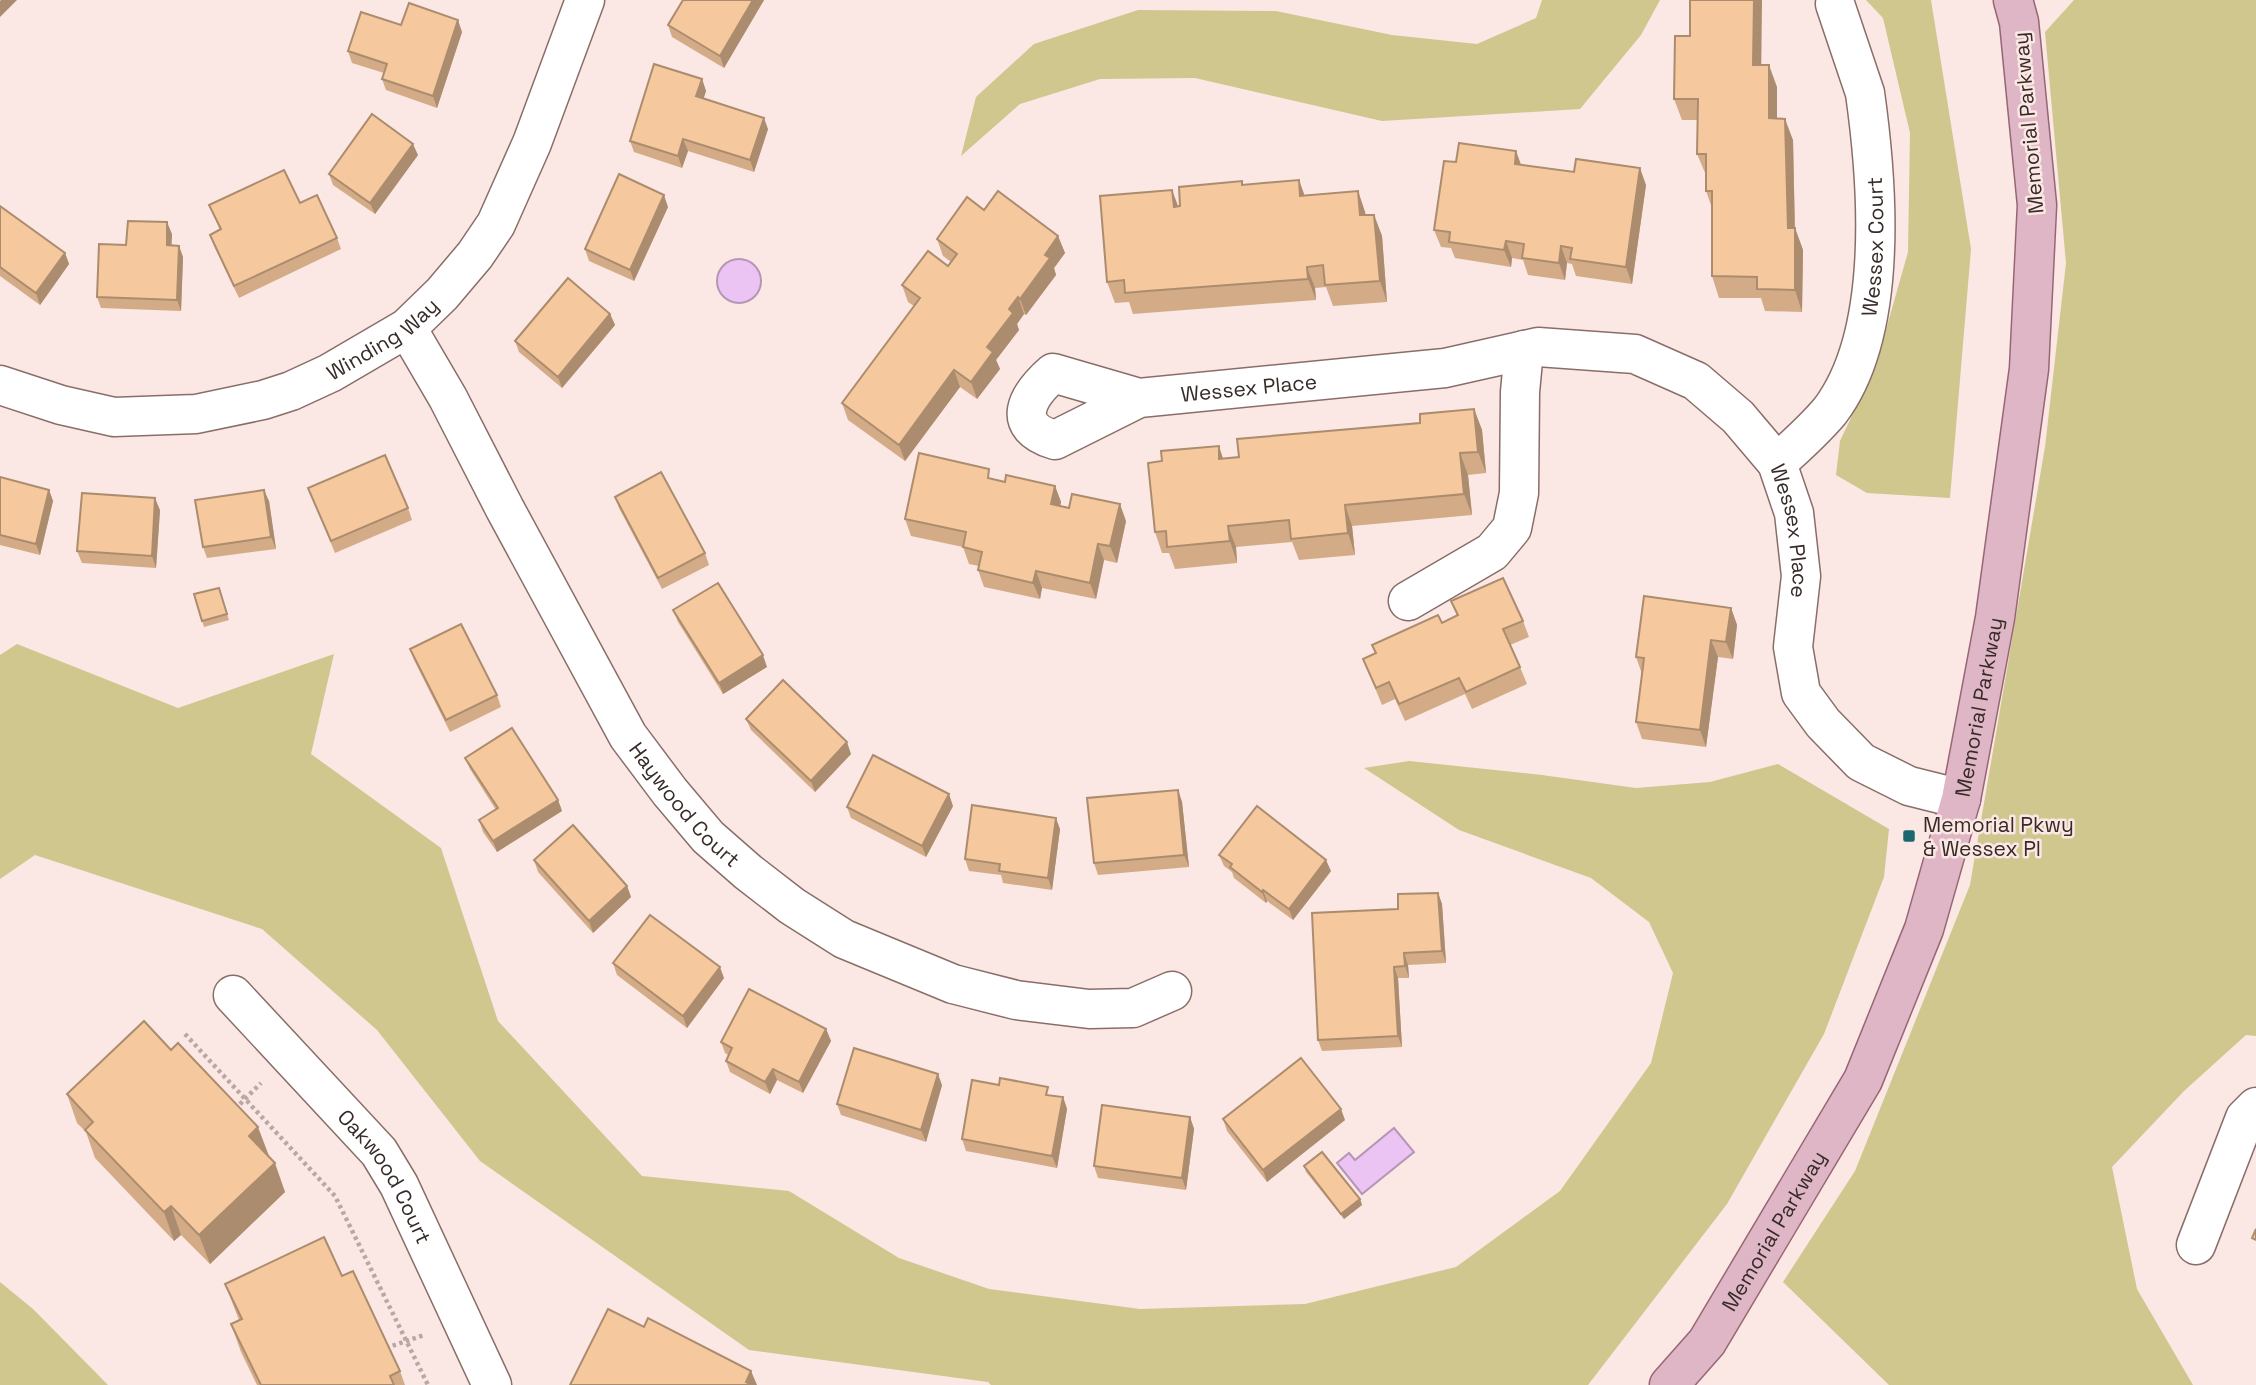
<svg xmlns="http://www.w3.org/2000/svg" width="2256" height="1385" font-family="'Space Grotesk',sans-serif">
<rect width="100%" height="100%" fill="#fbe7e4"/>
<!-- green -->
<g fill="#cfc78d">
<path d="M1542,0H1660L1641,35L1580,109L1382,121L1195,78L1100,79L1020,104L961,156L976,97L1034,44L1138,10L1276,11L1392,35L1477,44L1536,18Z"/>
<path d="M1866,0H1931L1971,249L1950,498L1867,493L1836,475L1840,441L1876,365L1908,252L1910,133L1883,18Z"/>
<path d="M2074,0H2256V1036L2246,1035L2184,1091L2112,1167L2137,1289L2193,1385H1889L1783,1282L1855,1171L1970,885L2045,447L2066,263L2045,32Z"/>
<path d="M17,644L178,708L334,654L311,754L441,848L498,1021L642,1176L789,1191L899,1258L989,1289L1140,1309L1305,1304L1456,1267L1560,1191L1651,1063L1673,973L1649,922L1591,878L1459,830L1364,768L1409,761L1542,775L1636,788L1710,782L1778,764L1889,829L1884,877L1824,1034L1727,1204L1588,1385H991L988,1382L749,1350L480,1161L377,1030L262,929L35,855L0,879V655Z"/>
<path d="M0,1282L33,1309L108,1385H0Z"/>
</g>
<!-- water -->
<g fill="#ecc4f3" stroke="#b696b6" stroke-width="2">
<circle cx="739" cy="281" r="22"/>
<path d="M1394,1128L1414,1152L1362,1194L1337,1163L1349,1153L1355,1160Z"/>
</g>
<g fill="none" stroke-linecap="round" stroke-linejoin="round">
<!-- minor casing -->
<g stroke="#896e68" stroke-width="41">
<g id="minor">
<path id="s1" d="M407,328L448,398L505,509L628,736L670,792L708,837L748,872L792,906L844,939L953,984L1016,1000L1089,1009L1133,1008L1172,991"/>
<path id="s2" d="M0,385L61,405L114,417L196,414L263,400L291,391L330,373L407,328L442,294L475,255L496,224L532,143L585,0"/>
<path id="s3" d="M1139,398L1053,373C1027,396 1009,426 1055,440L1139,398L1445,368L1538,347L1635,354L1696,381L1738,417L1777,463L1794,513L1801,576L1793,647L1801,693L1823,723L1861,762L1909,786L1961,799"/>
<path id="s4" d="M1777,463C1795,447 1814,430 1830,411C1889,333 1878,185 1865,93L1835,4"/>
<path d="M1408,601L1492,552L1512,528L1519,493L1520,392L1524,350"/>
<path id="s5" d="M233,995L379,1152L399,1185L492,1385"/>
<path d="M2196,1245L2245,1118L2256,1107"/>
</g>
</g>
<!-- major casing -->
<g stroke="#976675" stroke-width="41">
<g id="major">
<path id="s6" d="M1669,1385L1707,1342L1863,1080L1924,929L1961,799L1995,618L2029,369L2037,205L2019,22L2013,0"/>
</g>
</g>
<!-- path -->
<g stroke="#b9a7a4" stroke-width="4.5" stroke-dasharray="3.5 3.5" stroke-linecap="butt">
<path d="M185,1034L335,1196L428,1385"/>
<path d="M235,1109L261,1083"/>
<path d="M386,1348L424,1335"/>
</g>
<!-- minor -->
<use href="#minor" stroke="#fff" stroke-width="38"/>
<!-- major -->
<use href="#major" stroke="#dfb6c5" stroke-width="38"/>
</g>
<!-- wall -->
<g fill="#d3ac87">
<path d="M764,0L724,68L672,37L668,25Z"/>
<path d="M401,25L462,32L437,108L386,90L382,79L384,73L352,63L348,51Z"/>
<path d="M1761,65L1777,87V118L1793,140L1795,228L1803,250L1802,312L1765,311L1761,298H1719L1712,276V208L1706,191V175L1697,154L1698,120H1682L1674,99Z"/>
<path d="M702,79L706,91L703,98L768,129L754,172L688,151L682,168L634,152L630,141Z"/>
<path d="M1516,151L1521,165L1646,185L1632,284L1576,276L1572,264L1567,263L1565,280L1528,275L1523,260L1512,258L1511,267L1455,258L1451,248L1441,247L1434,230L1456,162Z"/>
<path d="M418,155L375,214L333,185L329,174Z"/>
<path d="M1243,185L1305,195L1358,191L1366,215H1374L1382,236L1387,302L1333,306L1326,287L1315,288L1316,300L1133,314L1129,302L1115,303L1107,282L1178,206Z"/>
<path d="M300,203L337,238L341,249L239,298L214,246L210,235L220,230L209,205Z"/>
<path d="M0,206L65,253L69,264L40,305L0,276Z"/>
<path d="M668,207L634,281L589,261L585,249Z"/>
<path d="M984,210L1058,236L1065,253L1054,268L1056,275L1026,315L1024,314L1017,324L1019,330L996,360L1000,369L977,399L960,387L905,461L848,420L842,403L914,306L908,302L902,285L948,266L951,262L943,256L937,239Z"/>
<path d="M172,234L171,245L179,246L183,257L181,311L101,308L97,297L126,245Z"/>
<path d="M610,314L615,325L562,388L519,352L515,341Z"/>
<path d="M1474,409L1482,430L1486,473L1468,475L1472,515L1352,526L1355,555L1299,560L1292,542L1236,547L1237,563L1175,569L1169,553H1162L1155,532L1223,459L1239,457L1420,423Z"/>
<path d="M0,477L49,490L53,501L40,555L0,545Z"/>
<path d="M993,479L1005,482L1055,486L1061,502L1060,506L1126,521L1117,563L1104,560L1096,599L1042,588L1040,599L984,587L978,570L979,566L969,564L963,547L911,536L905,519Z"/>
<path d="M308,488L408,508L412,520L335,553Z"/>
<path d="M615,497L705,553L709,565L662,589L619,508Z"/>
<path d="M269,501L276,549L207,558L203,547Z"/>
<path d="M160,510L156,568L82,563L77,551Z"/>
<path d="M219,588L229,620L204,627L194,594Z"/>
<path d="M1451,601L1523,621L1529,637L1510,645L1520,667L1527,684L1472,709L1465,694L1405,721L1395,699L1382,705L1363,659L1375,654L1372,645L1442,623L1457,616Z"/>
<path d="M1731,608L1737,625L1733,659L1718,657L1706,747L1642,739L1636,722L1642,674L1636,657Z"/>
<path d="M673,610L767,667L723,694L678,622Z"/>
<path d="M410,649L497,695L501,707L450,732L414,660Z"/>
<path d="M746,719L851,754L815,792L751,730Z"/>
<path d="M465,758L558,800L562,811L497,852L483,832L479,820L496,810L470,769Z"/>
<path d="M1178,790L1182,802L1189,867L1098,875L1094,863Z"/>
<path d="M953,806L926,857L851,818L847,807Z"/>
<path d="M1060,829L1052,890L1003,883L1001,875L969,871L965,859Z"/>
<path d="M1219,855L1331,871L1293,920L1267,901L1266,903L1234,878L1232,872L1224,866Z"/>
<path d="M534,860L627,886L631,897L593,933L538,872Z"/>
<path d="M1438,893L1442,904L1446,963L1408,965L1409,978H1398L1402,1047L1322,1051L1318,1040L1398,909Z"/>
<path d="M613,963L724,978L687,1028L617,975Z"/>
<path d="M826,1029L831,1041L803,1093L777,1080L770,1094L730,1072L726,1061L728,1055L725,1053L721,1042Z"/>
<path d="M942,1085L926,1142L841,1115L837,1104Z"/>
<path d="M67,1094L269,1156L285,1192L210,1264L181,1235L174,1241L95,1158L86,1132L77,1123Z"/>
<path d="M1051,1095L1063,1097L1067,1109L1057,1168L966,1151L962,1139Z"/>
<path d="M1190,1117L1194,1129L1186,1190L1098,1178L1094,1166Z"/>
<path d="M1223,1119L1345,1120L1267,1182L1227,1131Z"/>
<path d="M1304,1166L1360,1199L1362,1205L1344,1219L1306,1172Z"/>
<path d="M342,1276L400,1371L405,1385H257L241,1352L231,1324L239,1320L225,1284Z"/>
</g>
<!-- shaded-wall -->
<g fill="#ac8c6e">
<path d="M1,0H17L0,17V1Z"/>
<path d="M753,0H764L724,68L720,56Z"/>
<path d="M1754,0H1762L1761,87L1753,65Z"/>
<path d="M458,20L462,32L437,108L433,96Z"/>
<path d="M1769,65L1777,87V139L1769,118Z"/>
<path d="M702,79L706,91L701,107L696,96Z"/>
<path d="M764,118L768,129L754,172L750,160Z"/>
<path d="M1785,119L1793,140L1795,239V228L1803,250L1802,312L1795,290L1788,228Z"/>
<path d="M683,139L688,151L682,168L678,156Z"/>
<path d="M413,144L418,155L375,214L370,203Z"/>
<path d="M1516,151L1522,168L1515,164Z"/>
<path d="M1640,168L1646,185L1632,284L1626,267Z"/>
<path d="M1299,180L1307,202L1300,196Z"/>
<path d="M1172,190L1180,211L1174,207Z"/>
<path d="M1358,191L1365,212L1368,237L1360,215Z"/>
<path d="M664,195L668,207L634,281L630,270Z"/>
<path d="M1374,215L1382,236L1387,302L1380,281Z"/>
<path d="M167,222L172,234L171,256L167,245Z"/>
<path d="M1058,236L1065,253L1054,268L1056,275L1026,315L1020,299L1045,255Z"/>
<path d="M1506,241L1512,258L1511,267L1504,250Z"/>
<path d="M179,246L183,257L181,311L177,300Z"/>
<path d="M1561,246L1567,263L1565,280L1559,263Z"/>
<path d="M65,253L69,264L40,305L36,293Z"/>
<path d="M1307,267L1315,288L1316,300L1308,279Z"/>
<path d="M1018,297L1024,314L1017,324L1019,330L996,360L1000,369L977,399L971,382L987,347L1009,309Z"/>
<path d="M610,314L615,325L562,388L558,377Z"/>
<path d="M954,370L960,387L905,461L899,445Z"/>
<path d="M1474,409L1482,430L1486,473L1478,452Z"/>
<path d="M1219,446L1226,468L1219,459Z"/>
<path d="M1460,453L1468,475L1472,515L1464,494Z"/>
<path d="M1055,486L1061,502L1057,521L1051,504Z"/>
<path d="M49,490L53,501L40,555L36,544Z"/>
<path d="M264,490L269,501L276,549L271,537Z"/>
<path d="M155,498L160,510L156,568L152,556Z"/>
<path d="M1120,504L1126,521L1117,563L1110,546Z"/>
<path d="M1345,505L1352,526L1355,555L1348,533Z"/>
<path d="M1228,526L1236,547L1237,563L1230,541Z"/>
<path d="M1098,544L1104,560L1096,599L1090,583Z"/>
<path d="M1036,571L1042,588L1040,599L1033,583Z"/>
<path d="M1731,608L1737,625L1733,659L1726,642Z"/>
<path d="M1711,640L1718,657L1706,747L1700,730Z"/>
<path d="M763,655L767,667L723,694L719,683Z"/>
<path d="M847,742L851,754L815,792L811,781Z"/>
<path d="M1178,790L1182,802L1189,867L1184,855Z"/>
<path d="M949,794L953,806L926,857L922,846Z"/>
<path d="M558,800L562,811L497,852L493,841Z"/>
<path d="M1056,818L1060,829L1052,890L1048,878Z"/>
<path d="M1326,860L1331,871L1293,920L1289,909Z"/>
<path d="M627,886L631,897L593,933L589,921Z"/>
<path d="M1263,890L1267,901L1266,903L1262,892Z"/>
<path d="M1438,893L1442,904L1446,963L1442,951Z"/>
<path d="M1404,953L1408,965L1409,978L1405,966Z"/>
<path d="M720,967L724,978L687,1028L683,1016Z"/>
<path d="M1394,967L1398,978L1402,1047L1398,1036Z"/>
<path d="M826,1029L831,1041L803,1093L799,1082Z"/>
<path d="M773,1069L777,1080L770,1094L765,1082Z"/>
<path d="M938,1074L942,1085L926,1142L921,1130Z"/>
<path d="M1063,1097L1067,1109L1057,1168L1052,1156Z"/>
<path d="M1341,1109L1345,1120L1267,1182L1263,1170Z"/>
<path d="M1190,1117L1194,1129L1186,1190L1182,1178Z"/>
<path d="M258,1127L269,1156L249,1136Z"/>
<path d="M275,1163L285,1192L210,1264L199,1235Z"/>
<path d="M1360,1199L1362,1205L1344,1219L1341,1214Z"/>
<path d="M171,1206L181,1235L174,1241L164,1212Z"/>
<path d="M751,1371L757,1385H747L746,1382Z"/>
</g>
<!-- building -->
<g fill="#f5c89d" stroke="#ac8c6e" stroke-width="2">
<path d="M683,0H753L720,56L668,25Z"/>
<path d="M1690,0H1754L1753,65H1769V118L1785,119L1788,228H1795V290L1757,289V277L1712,276V191H1706V154H1697L1698,99H1674L1675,36H1690Z"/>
<path d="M409,3L458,20L433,96L382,79L387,64L348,51L361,12L401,25Z"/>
<path d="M654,64L702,79L696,96L764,118L750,160L683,139L678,156L630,141Z"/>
<path d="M372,114L413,144L370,203L329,174Z"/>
<path d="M1459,143L1516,151L1515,164L1574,172L1576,159L1640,168L1626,267L1570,259L1572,248L1561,246L1559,263L1522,258L1524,244L1506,241L1504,250L1449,242L1450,232L1434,230L1444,161L1456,162Z"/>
<path d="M284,170L300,203L317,195L337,238L234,286L210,235L221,229L209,205Z"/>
<path d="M619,174L664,195L630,270L585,249Z"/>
<path d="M1299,180L1300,196L1358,191L1360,215H1374L1380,281L1325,285L1323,265L1307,267L1308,279L1147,291L1125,293L1124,280L1107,282L1100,196L1172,190L1174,207L1180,206L1179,187L1242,181V185Z"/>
<path d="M998,191L1058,236L1045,255L1050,258L1020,299L1018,297L1009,309L1013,313L987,347L993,352L971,382L954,370L899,445L842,403L920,298L902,285L928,251L948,266L957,254L937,239L967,197L984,210Z"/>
<path d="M0,206L65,253L36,293L0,267Z"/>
<path d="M128,221L167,222V245L179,246L177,300L97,297L99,244L126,245Z"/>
<path d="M568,278L610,314L558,377L515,341Z"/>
<path d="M1474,409L1478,452L1460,453L1464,494L1345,505L1348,533L1291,539L1289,520L1228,526L1230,541L1167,547L1166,531L1155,532L1148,463L1162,461L1161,451L1219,446V459L1239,457L1237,439L1420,423V414Z"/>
<path d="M919,453L989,469L988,478L1005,482L1006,475L1055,486L1051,504L1069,508L1072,494L1120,504L1110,546L1098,544L1090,583L1036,571L1033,583L978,570L982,552L963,547L966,532L905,519Z"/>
<path d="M385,455L408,508L331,541L308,488Z"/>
<path d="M661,472L705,553L658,578L615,497Z"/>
<path d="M0,477L49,490L36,544L0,535Z"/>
<path d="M264,490L271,537L203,547L195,500Z"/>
<path d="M82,493L155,498L152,556L77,551Z"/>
<path d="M1503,578L1523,621L1503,629L1520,667L1466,692L1459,678L1399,704L1389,682L1376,688L1363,659L1376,653L1372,645L1438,615L1442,623L1458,615L1451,601Z"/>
<path d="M718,583L763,655L719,683L673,610Z"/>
<path d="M219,588L227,614L202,621L194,594Z"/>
<path d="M1644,596L1731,608L1726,642L1711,640L1700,730L1636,722L1644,658L1636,657Z"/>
<path d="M461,624L497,695L446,720L410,649Z"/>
<path d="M783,680L847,742L811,781L746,719Z"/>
<path d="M512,728L558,800L493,841L479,820L498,808L465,758Z"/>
<path d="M873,755L949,794L922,846L847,807Z"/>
<path d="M1178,790L1184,855L1094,863L1087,798Z"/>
<path d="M972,805L1056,818L1048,878L999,871L1000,864L965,859Z"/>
<path d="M1257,806L1326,860L1289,909L1263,890L1262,892L1230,867L1232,864L1219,855Z"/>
<path d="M573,825L627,886L589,921L534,860Z"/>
<path d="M1438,893L1442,951L1404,953L1405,966L1394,967L1398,1036L1318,1040L1312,913L1398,909V894Z"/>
<path d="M650,915L720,967L683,1016L613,963Z"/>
<path d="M749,989L826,1029L799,1082L773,1069L765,1082L726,1061L732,1048L721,1042Z"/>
<path d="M144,1021L171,1050L178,1043L258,1127L249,1136L275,1163L199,1235L171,1206L164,1212L85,1130L93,1122L67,1094Z"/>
<path d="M854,1048L938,1074L921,1130L837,1104Z"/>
<path d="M1301,1058L1341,1109L1263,1170L1223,1119Z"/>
<path d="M1000,1078L1048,1087L1046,1095L1063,1097L1052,1156L962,1139L972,1080L999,1085Z"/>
<path d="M1102,1105L1190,1117L1182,1178L1094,1166Z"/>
<path d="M1322,1152L1360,1199L1341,1214L1304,1166Z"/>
<path d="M2256,1229V1240L2252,1238Z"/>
<path d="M324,1237L342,1276L353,1271L400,1371L390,1376L394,1385H261L231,1324L242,1319L225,1284Z"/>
<path d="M608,1309L644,1327L648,1318L751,1371L746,1382L752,1385H570Z"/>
</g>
<!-- markers -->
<rect fill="#1b676f" stroke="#fbe7e4" stroke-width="2.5" x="1902" y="829" width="14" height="14" rx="3.5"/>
<g text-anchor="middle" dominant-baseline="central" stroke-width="5" stroke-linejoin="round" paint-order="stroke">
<!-- street labels -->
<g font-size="21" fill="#372b28" stroke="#fbe7e4">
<text transform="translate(2028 123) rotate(-95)">Memorial Parkway</text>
<text stroke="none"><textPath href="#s4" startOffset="247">Wessex Court</textPath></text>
<text stroke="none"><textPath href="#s2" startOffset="404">Winding Way</textPath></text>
<text stroke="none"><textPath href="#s3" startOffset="385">Wessex Place</textPath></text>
<text stroke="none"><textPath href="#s3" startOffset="1027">Wessex Place</textPath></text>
<text stroke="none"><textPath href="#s6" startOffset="754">Memorial Parkway</textPath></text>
<text stroke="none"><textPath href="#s1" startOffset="553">Haywood Court</textPath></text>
<text stroke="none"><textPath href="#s5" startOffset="238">Oakwood Court</textPath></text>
<text stroke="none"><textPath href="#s6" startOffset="187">Memorial Parkway</textPath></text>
</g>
<!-- poi labels -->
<g font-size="21" fill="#372b28" stroke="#fbe7e4" text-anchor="start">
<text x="1923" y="824">Memorial Pkwy<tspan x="1923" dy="24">&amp; Wessex Pl</tspan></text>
</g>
</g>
</svg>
